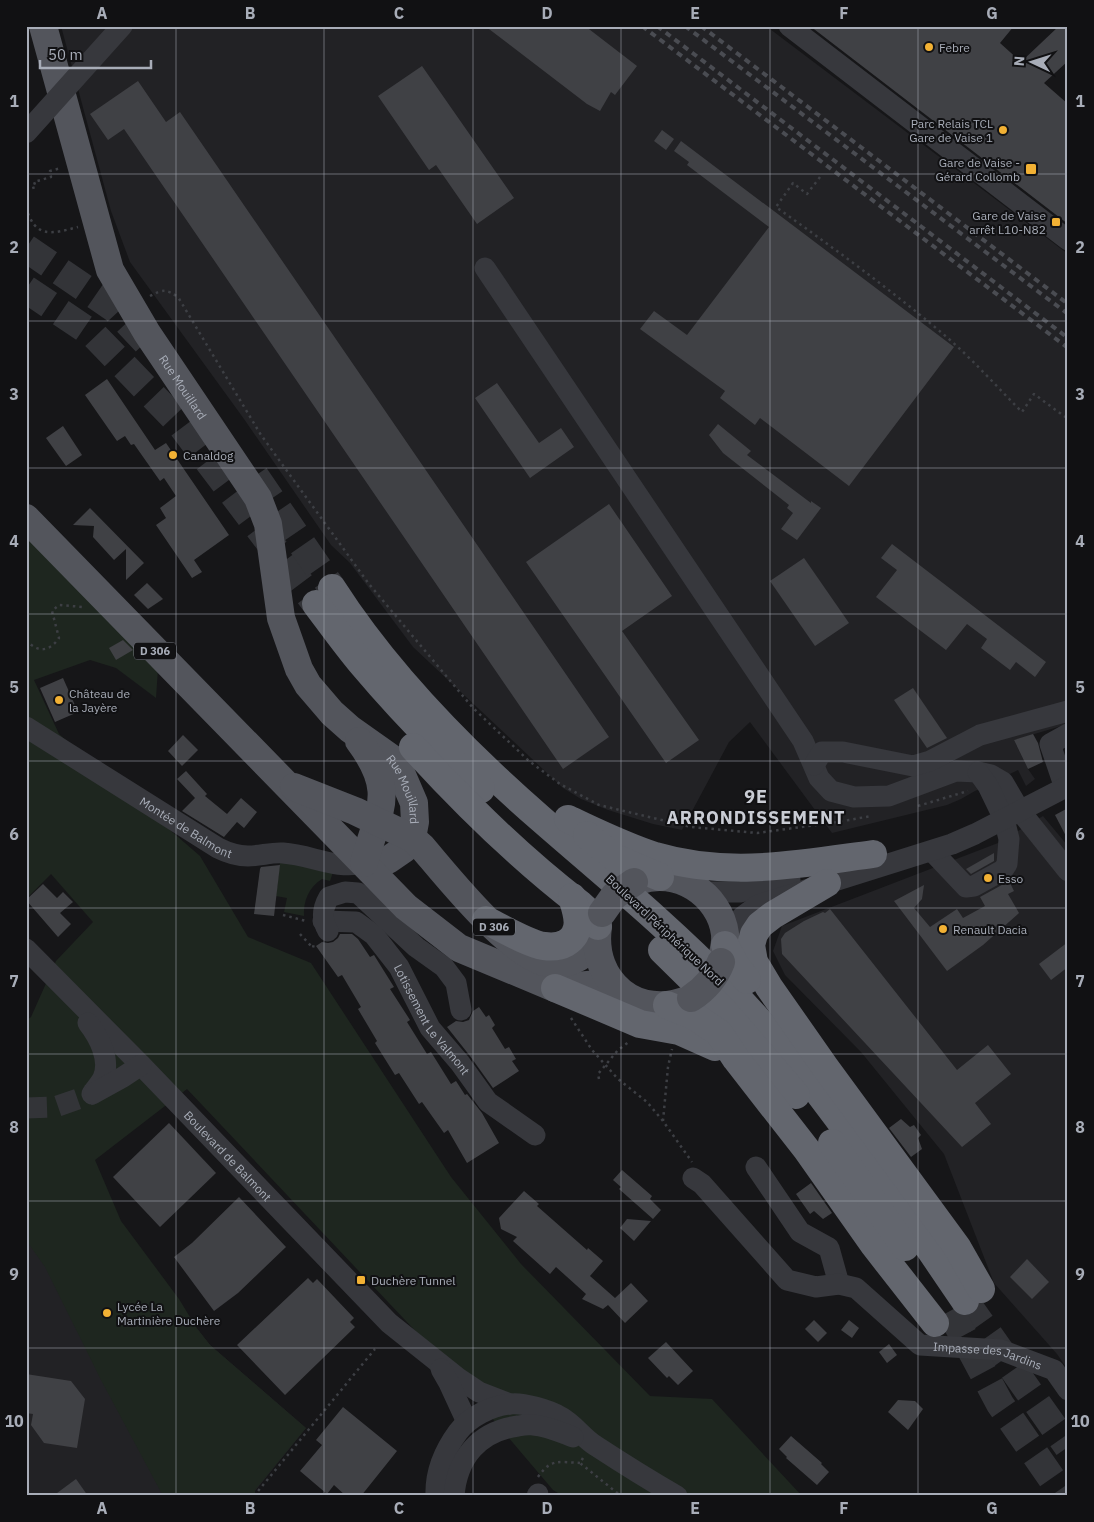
<svg xmlns="http://www.w3.org/2000/svg" width="1094" height="1522" font-family="'IBM Plex Sans',sans-serif">
<rect width="100%" height="100%" fill="#161618"/>
<!-- built -->
<g fill="#222225">
<path d="M61,26H766L1068,254V724L1014,740L1028,769L1035,779L1026,786L1018,770L975,791L961,799L947,805L832,833L750,722L729,742L682,830L653,824L608,810L581,799L563,788L413,647L350,563L331,545L244,419L130,262L111,211Z"/>
<path d="M1043,816L1068,846V1370L1057,1354L994,1283L944,1154L861,1052L785,975L773,951L782,926L998,843Z"/>
<path d="M26,1114L210,1345L306,1428L251,1496H26Z"/>
</g>
<!-- green -->
<g fill="#1e261f">
<path d="M26,532L158,669L156,698L116,668L90,660L34,680L59,734L200,856L248,937L311,963L451,1177L521,1264L650,1396L712,1399L802,1496H563L553,1490L439,1356L187,1089L95,1160L121,1221L179,1299L196,1327L210,1345L306,1428L255,1490V1496H163L101,1380L45,1267L26,1240V1021L31,1017L56,961L93,922L51,874L26,899Z"/>
<path d="M280,861L333,872L330,881L322,879C309,887 303,901 304,916L284,912L287,898L276,896Z"/>
</g>
<!-- building -->
<g fill="#404145">
<path d="M485,26H585L637,66L615,95L611,92L600,111L587,104Z"/>
<path d="M810,26H1014L1000,43L1021,62L1059,26H1068V61L1044,83L1068,104V224Z"/>
<path d="M422,66L514,198L477,224L436,165L429,170L378,96Z"/>
<path d="M138,81L166,122L180,112L609,737L563,769L124,129L108,140L90,114Z"/>
<path d="M662,130L674,139L666,150L654,141Z"/>
<path d="M681,141L954,347L849,486L760,418L755,425L720,398L725,391L640,329L654,311L687,335L769,227L687,165L689,162L674,151Z"/>
<path d="M107,379L155,450L166,443L229,535L194,560L202,572L192,578L156,525L166,518L160,508L176,496L164,478L160,481L134,444L131,445L125,436L117,441L85,395Z"/>
<path d="M497,383L539,443L561,428L574,447L530,478L475,398Z"/>
<path d="M718,424L751,451L747,455L811,503V501L821,508L797,540L781,529L793,513L787,508L789,505L723,453L709,435Z"/>
<path d="M63,426L82,455L66,466L46,438Z"/>
<path d="M609,504L672,596L622,631L699,740L666,763L526,562Z"/>
<path d="M90,508L144,563L126,580V549L114,560L93,537L94,526L73,525Z"/>
<path d="M892,544L1046,662L1035,677L1016,662L1010,670L981,648L987,639L967,624L946,650L876,597L897,570L881,558Z"/>
<path d="M804,558L849,623L815,646L770,581Z"/>
<path d="M147,583L163,599L148,609L134,595Z"/>
<path d="M123,640L133,650L116,660L109,648Z"/>
<path d="M63,678L78,712L55,722L40,688Z"/>
<path d="M913,688L947,738L927,748L894,700Z"/>
<path d="M1033,734L1038,743L1043,762L1028,769L1014,740Z"/>
<path d="M183,735L198,750L182,766L168,751Z"/>
<path d="M186,771L207,794L205,796L227,814L241,798L257,812L244,828L237,822L224,837L182,811L195,798L177,779Z"/>
<path d="M1068,808V840L1055,815Z"/>
<path d="M994,853V861L971,874L966,869Z"/>
<path d="M280,865L274,916L254,914L260,869L261,867Z"/>
<path d="M1009,881L1014,891L1008,894L1019,913L983,945L947,971L894,901L924,885L922,899L914,908L930,927L957,909L963,918L985,906L980,897Z"/>
<path d="M43,884L57,898L63,892L73,902L60,913L71,924L58,937L26,900Z"/>
<path d="M830,909L957,1070L988,1045L1011,1074L975,1103L991,1124L962,1147L782,954L781,939L785,933L804,921L823,912L825,913Z"/>
<path d="M340,934H352L358,939L370,957L374,955L394,987L390,989L410,1020L407,1022L427,1054L431,1052L451,1084L456,1081L465,1095L467,1094L482,1113L499,1143L467,1163L448,1130L444,1133L422,1102L419,1104L399,1073L395,1075L375,1043L377,1041L358,1009L361,1007L342,975L338,977L316,946L322,942L328,943L333,942L338,938Z"/>
<path d="M1068,942V967L1051,980L1039,964Z"/>
<path d="M479,1007L486,1017L489,1015L495,1025L492,1028L505,1049L509,1047L516,1059L512,1061L519,1071L493,1088L470,1056L447,1027L456,1021L463,1022L469,1020L473,1011Z"/>
<path d="M901,1119L910,1127L914,1125L921,1135L918,1138L922,1149L911,1157L889,1128Z"/>
<path d="M169,1123L216,1173L160,1227L113,1177Z"/>
<path d="M622,1170L652,1196L650,1199L661,1210L653,1219L619,1189L621,1187L613,1180Z"/>
<path d="M811,1183L832,1213L823,1219L814,1211L810,1214L796,1194Z"/>
<path d="M524,1191L539,1204L537,1206L587,1250L588,1248L603,1261L590,1276L615,1298L631,1283L648,1301L625,1323L608,1305L603,1309L582,1299L586,1294L556,1267L550,1274L513,1241L517,1237L501,1229L499,1218Z"/>
<path d="M239,1197L286,1247L238,1293L214,1311L174,1257L192,1243Z"/>
<path d="M627,1219L651,1221L634,1241L620,1228Z"/>
<path d="M1027,1259L1049,1282L1032,1299L1010,1277Z"/>
<path d="M308,1278L313,1283L317,1279L354,1318L350,1322L355,1327L285,1395L237,1345Z"/>
<path d="M814,1320L827,1333L818,1342L805,1329Z"/>
<path d="M849,1320L859,1328L852,1338L841,1330Z"/>
<path d="M666,1342L693,1371L678,1385L669,1376L667,1378L648,1358Z"/>
<path d="M889,1344L897,1355L887,1363L879,1352Z"/>
<path d="M26,1374L71,1381L85,1399L77,1448L44,1443L31,1425L33,1414L26,1413Z"/>
<path d="M898,1400L915,1401L923,1409L908,1430L888,1412Z"/>
<path d="M343,1407L397,1451L361,1496H346L334,1485L327,1494L300,1471L322,1445L316,1440Z"/>
<path d="M791,1436L822,1463L821,1464L829,1472L817,1485L786,1458L787,1457L779,1449Z"/>
<path d="M76,1479L88,1496H53Z"/>
</g>
<g fill="none" stroke-linecap="round" stroke-linejoin="round">
<!-- minor-tunnel -->
<path stroke="#333438" stroke-width="21" stroke-dasharray="21 11" stroke-linecap="butt" d="M26,1108L55,1107L92,1094"/>
<!-- highway-tunnel -->
<g stroke="#333438" stroke-width="28" stroke-dasharray="28 14" stroke-linecap="butt">
<path d="M26,248L115,309L146,342"/>
<path d="M26,289L94,335L181,425L316,604"/>
<path d="M255,476L332,588"/>
<path d="M965,1301L1068,1447"/>
<path d="M950,1311L1000,1404L1064,1496"/>
</g>
<!-- path -->
<g stroke="#3d3f44" stroke-width="2.5" stroke-dasharray="2.5 4" stroke-linecap="butt">
<path d="M820,177L807,194L793,183L776,207C835,249 894,292 949,339C975,362 998,388 1022,412L1034,394L1068,419"/>
<path d="M26,190L36,187L34,182L51,177L50,171L61,168"/>
<path d="M26,207C35,239 51,234 78,227"/>
<path d="M150,296C163,289 166,289 178,297L261,435L369,584L473,708L529,761L560,784L599,805L691,827L757,833L838,822L871,816"/>
<path d="M26,640C38,653 49,652 59,638L52,611L59,605L83,607"/>
<path d="M918,806L968,791"/>
<path d="M1066,911L1068,910"/>
<path d="M283,915L306,921"/>
<path d="M300,934L313,948L314,943"/>
<path d="M571,1018L592,1050L618,1079L647,1102L663,1121L692,1162"/>
<path d="M599,1079L598,1074L618,1050L630,1041"/>
<path d="M663,1121L668,1067L672,1049"/>
<path d="M583,1458L580,1463L621,1496"/>
<path d="M538,1477C551,1458 559,1462 580,1463"/>
<path d="M254,1496L375,1349"/>
</g>
<!-- minor -->
<g stroke="#37383d" stroke-width="21">
<path d="M789,26L1068,240"/>
<path d="M485,268L803,741L819,778L831,791L854,797L889,796L956,771L978,772L991,775L1003,782L1020,811L1068,871"/>
<path id="s1" d="M26,727L218,848C228,853 237,856 248,856C260,856 272,852 283,853C312,855 336,870 364,863"/>
<path d="M814,765L822,752H843L913,766L930,761L980,735L1068,711"/>
<path d="M1065,788L1050,744L1068,734"/>
<path d="M932,851L966,887L974,886L1003,870L1007,864L1009,839L1004,819L988,786L978,772"/>
<path d="M702,892H740L790,880"/>
<path id="s2" d="M323,921L356,922L374,935L399,967L430,1028L460,1063L488,1102L535,1135"/>
<path d="M328,931C321,919 322,909 329,897L345,892L358,893L416,947L444,967L456,983L461,1010"/>
<path d="M725,935L742,917L758,905L952,844L975,834L1068,786"/>
<path id="s3" d="M26,949L141,1065L389,1323L458,1378L479,1392L510,1404"/>
<path d="M88,1023C99,1037 111,1060 103,1078C101,1083 95,1089 92,1094"/>
<path d="M94,1093L123,1077L141,1065"/>
<path d="M756,1167L800,1232L829,1248L839,1284"/>
<path id="s4" d="M693,1178L702,1184L787,1280L816,1287L839,1284L856,1288L920,1345L1001,1350L1054,1370L1068,1390"/>
<path d="M441,1369L449,1383L467,1422"/>
<path d="M436,1496C435,1472 444,1451 458,1432C469,1417 491,1406 510,1404C522,1402 550,1410 561,1417C574,1424 583,1438 596,1446C622,1463 649,1480 677,1496"/>
<path d="M454,1496C457,1458 479,1431 518,1426C523,1425 528,1424 533,1425C547,1426 560,1432 573,1437"/>
<path d="M537,1496L538,1494"/>
</g>
<!-- major -->
<g stroke="#53555c" stroke-width="28">
<path id="s5" d="M43,26L110,270L147,333L258,498L268,524L281,618L299,669L308,685L332,713L350,729L391,758L399,768L414,803L415,822L412,838L404,849L388,860L364,863"/>
<path d="M26,518L406,907L459,948L555,988L598,984L614,986"/>
<path d="M359,741C397,792 379,809 364,863"/>
<path d="M294,787L355,811L412,838L422,847C447,876 518,967 557,964C573,964 586,953 597,943"/>
<path d="M638,881C676,866 720,894 725,934C726,944 723,953 721,962"/>
<path d="M598,927C590,982 638,1021 689,999"/>
</g>
<!-- highway -->
<g stroke="#63666e" stroke-width="28">
<path d="M332,588C387,674 464,752 541,819C604,874 669,927 727,987C819,1080 891,1193 965,1301"/>
<path d="M316,604C331,624 346,645 362,664C399,708 439,749 481,789"/>
<path d="M413,747C464,803 520,858 580,904L591,914L598,926"/>
<path d="M568,819C596,832 624,846 655,856C729,878 799,864 873,854"/>
<path d="M587,835L615,858L660,877"/>
<path d="M827,883L773,915L760,925L754,934L751,945L754,962L769,987L825,1067L957,1247L981,1289"/>
<path d="M486,920C500,927 529,944 544,946C552,947 559,947 566,943C584,932 577,913 572,897"/>
<path d="M725,945L736,966L747,980"/>
<path d="M662,950L723,1010L796,1095"/>
<path d="M555,988L640,1024L679,1031L715,1047"/>
<path d="M667,1005L694,1016L719,1033L736,1059L807,1150L874,1245L935,1323"/>
<path d="M832,1143L905,1247"/>
</g>
<!-- rail -->
<g stroke="#4a4c52" stroke-width="4" stroke-dasharray="6 5" stroke-linecap="butt">
<path d="M642,26L1068,348"/>
<path d="M657,26L1068,338"/>
<path d="M685,26L1068,314"/>
<path d="M701,26L1068,304"/>
</g>
<!-- minor-bridge -->
<path stroke="#37383d" stroke-width="21" d="M26,133L122,26"/>
<!-- major-bridge -->
<g stroke="#53555c" stroke-width="28">
<path d="M602,913L614,896L634,882"/>
<path d="M691,998C705,989 715,978 721,962"/>
</g>
</g>
<!-- grid -->
<path fill="none" stroke="#a8adb8" stroke-width="1" stroke-opacity="0.55" d="M176,26V1496M324,26V1496M473,26V1496M621,26V1496M770,26V1496M918,26V1496M26,174H1068M26,321H1068M26,468H1068M26,614H1068M26,761H1068M26,908H1068M26,1054H1068M26,1201H1068M26,1348H1068"/>
<!-- markers -->
<g fill="#f2b134" stroke="#111113" stroke-width="2">
<circle cx="929" cy="47" r="5"/>
<circle cx="1003" cy="130" r="5"/>
<rect x="1025" y="163" width="12" height="12" rx="2.5"/>
<rect x="1051" y="217" width="10" height="10" rx="2.5"/>
<circle cx="173" cy="455" r="5"/>
<circle cx="59" cy="700" r="5"/>
<circle cx="988" cy="878" r="5"/>
<circle cx="943" cy="929" r="5"/>
<rect x="356" y="1275" width="10" height="10" rx="2.5"/>
<circle cx="107" cy="1313" r="5"/>
</g>
<g text-anchor="middle" dominant-baseline="central" stroke-width="4" stroke-linejoin="round" paint-order="stroke">
<!-- shield labels -->
<g fill="#111113" stroke="#7b7e86" stroke-width="1">
<rect x="134" y="642.5" width="42" height="17" rx="4"/>
<rect x="473" y="918.5" width="42" height="17" rx="4"/>
</g>
<g font-size="11" font-weight="bold" fill="#a8adb8">
<text x="155" y="651">D 306</text>
<text x="494" y="927">D 306</text>
</g>
<!-- poi labels -->
<g font-size="12" fill="#a8adb8" stroke="#111113" text-anchor="start">
<text x="939" y="47">Febre</text>
<text x="993" y="123" text-anchor="end">Parc Relais TCL<tspan x="993" dy="14">Gare de Vaise 1</tspan></text>
<text x="1020" y="162" text-anchor="end">Gare de Vaise -<tspan x="1020" dy="14">Gérard Collomb</tspan></text>
<text x="1046" y="215" text-anchor="end">Gare de Vaise<tspan x="1046" dy="14">arrêt L10-N82</tspan></text>
<text x="183" y="455">Canaldog</text>
<text x="69" y="693">Château de<tspan x="69" dy="14">la Jayère</tspan></text>
<text x="998" y="878">Esso</text>
<text x="953" y="929">Renault Dacia</text>
<text x="371" y="1280">Duchère Tunnel</text>
<text x="117" y="1306">Lycée La<tspan x="117" dy="14">Martinière Duchère</tspan></text>
</g>
<!-- street labels -->
<g font-size="12" fill="#a8adb8" stroke="#111113">
<text stroke="none"><textPath href="#s5" startOffset="391">Rue Mouillard</textPath></text>
<text stroke="none"><textPath href="#s5" startOffset="866">Rue Mouillard</textPath></text>
<text stroke="none"><textPath href="#s1" startOffset="189">Montée de Balmont</textPath></text>
<text transform="translate(665 930) rotate(43)">Boulevard Périphérique Nord</text>
<text stroke="none"><textPath href="#s2" startOffset="158">Lotissement Le Valmont</textPath></text>
<text stroke="none"><textPath href="#s3" startOffset="289">Boulevard de Balmont</textPath></text>
<text stroke="none"><textPath href="#s4" startOffset="364">Impasse des Jardins</textPath></text>
</g>
<!-- district labels -->
<g font-size="18" font-weight="bold" letter-spacing="1" fill="#c9ccd4" stroke="#111113">
<text x="756" y="796">9E<tspan x="756" dy="21">ARRONDISSEMENT</tspan></text>
</g>
</g>
<!-- border -->
<rect width="1094" height="1522" fill="none" stroke="#111113" stroke-width="55"/>
<!-- north arrow -->
<g transform="translate(1032 62) rotate(274)" stroke="#111113" stroke-width="4" paint-order="stroke">
<path d="M0-4L9 19L0 12L-9 19Z" fill="#a8adb8"/>
<text y="-8" font-size="14" font-weight="bold" text-anchor="middle" fill="#a8adb8">N</text>
</g>
<!-- scale -->
<path d="M40 60v8h111v-8" fill="none" stroke="#a8adb8" stroke-width="2.5"/>
<text x="48" y="60" font-size="15" fill="#a8adb8" stroke="#111113" stroke-width="4" paint-order="stroke">50 m</text>
<rect x="28" y="28" width="1038" height="1466" fill="none" stroke="#a8adb8" stroke-width="2"/>
<g font-size="16" text-anchor="middle" font-weight="bold" fill="#a8adb8">
<text x="102" y="19">A</text>
<text x="250" y="19">B</text>
<text x="399" y="19">C</text>
<text x="547" y="19">D</text>
<text x="695" y="19">E</text>
<text x="844" y="19">F</text>
<text x="992" y="19">G</text>
<text x="14" y="107">1</text>
<text x="1080" y="107">1</text>
<text x="14" y="253">2</text>
<text x="1080" y="253">2</text>
<text x="14" y="400">3</text>
<text x="1080" y="400">3</text>
<text x="14" y="547">4</text>
<text x="1080" y="547">4</text>
<text x="14" y="693">5</text>
<text x="1080" y="693">5</text>
<text x="14" y="840">6</text>
<text x="1080" y="840">6</text>
<text x="14" y="987">7</text>
<text x="1080" y="987">7</text>
<text x="14" y="1133">8</text>
<text x="1080" y="1133">8</text>
<text x="14" y="1280">9</text>
<text x="1080" y="1280">9</text>
<text x="14" y="1427">10</text>
<text x="1080" y="1427">10</text>
<text x="102" y="1514">A</text>
<text x="250" y="1514">B</text>
<text x="399" y="1514">C</text>
<text x="547" y="1514">D</text>
<text x="695" y="1514">E</text>
<text x="844" y="1514">F</text>
<text x="992" y="1514">G</text>
</g>
</svg>
